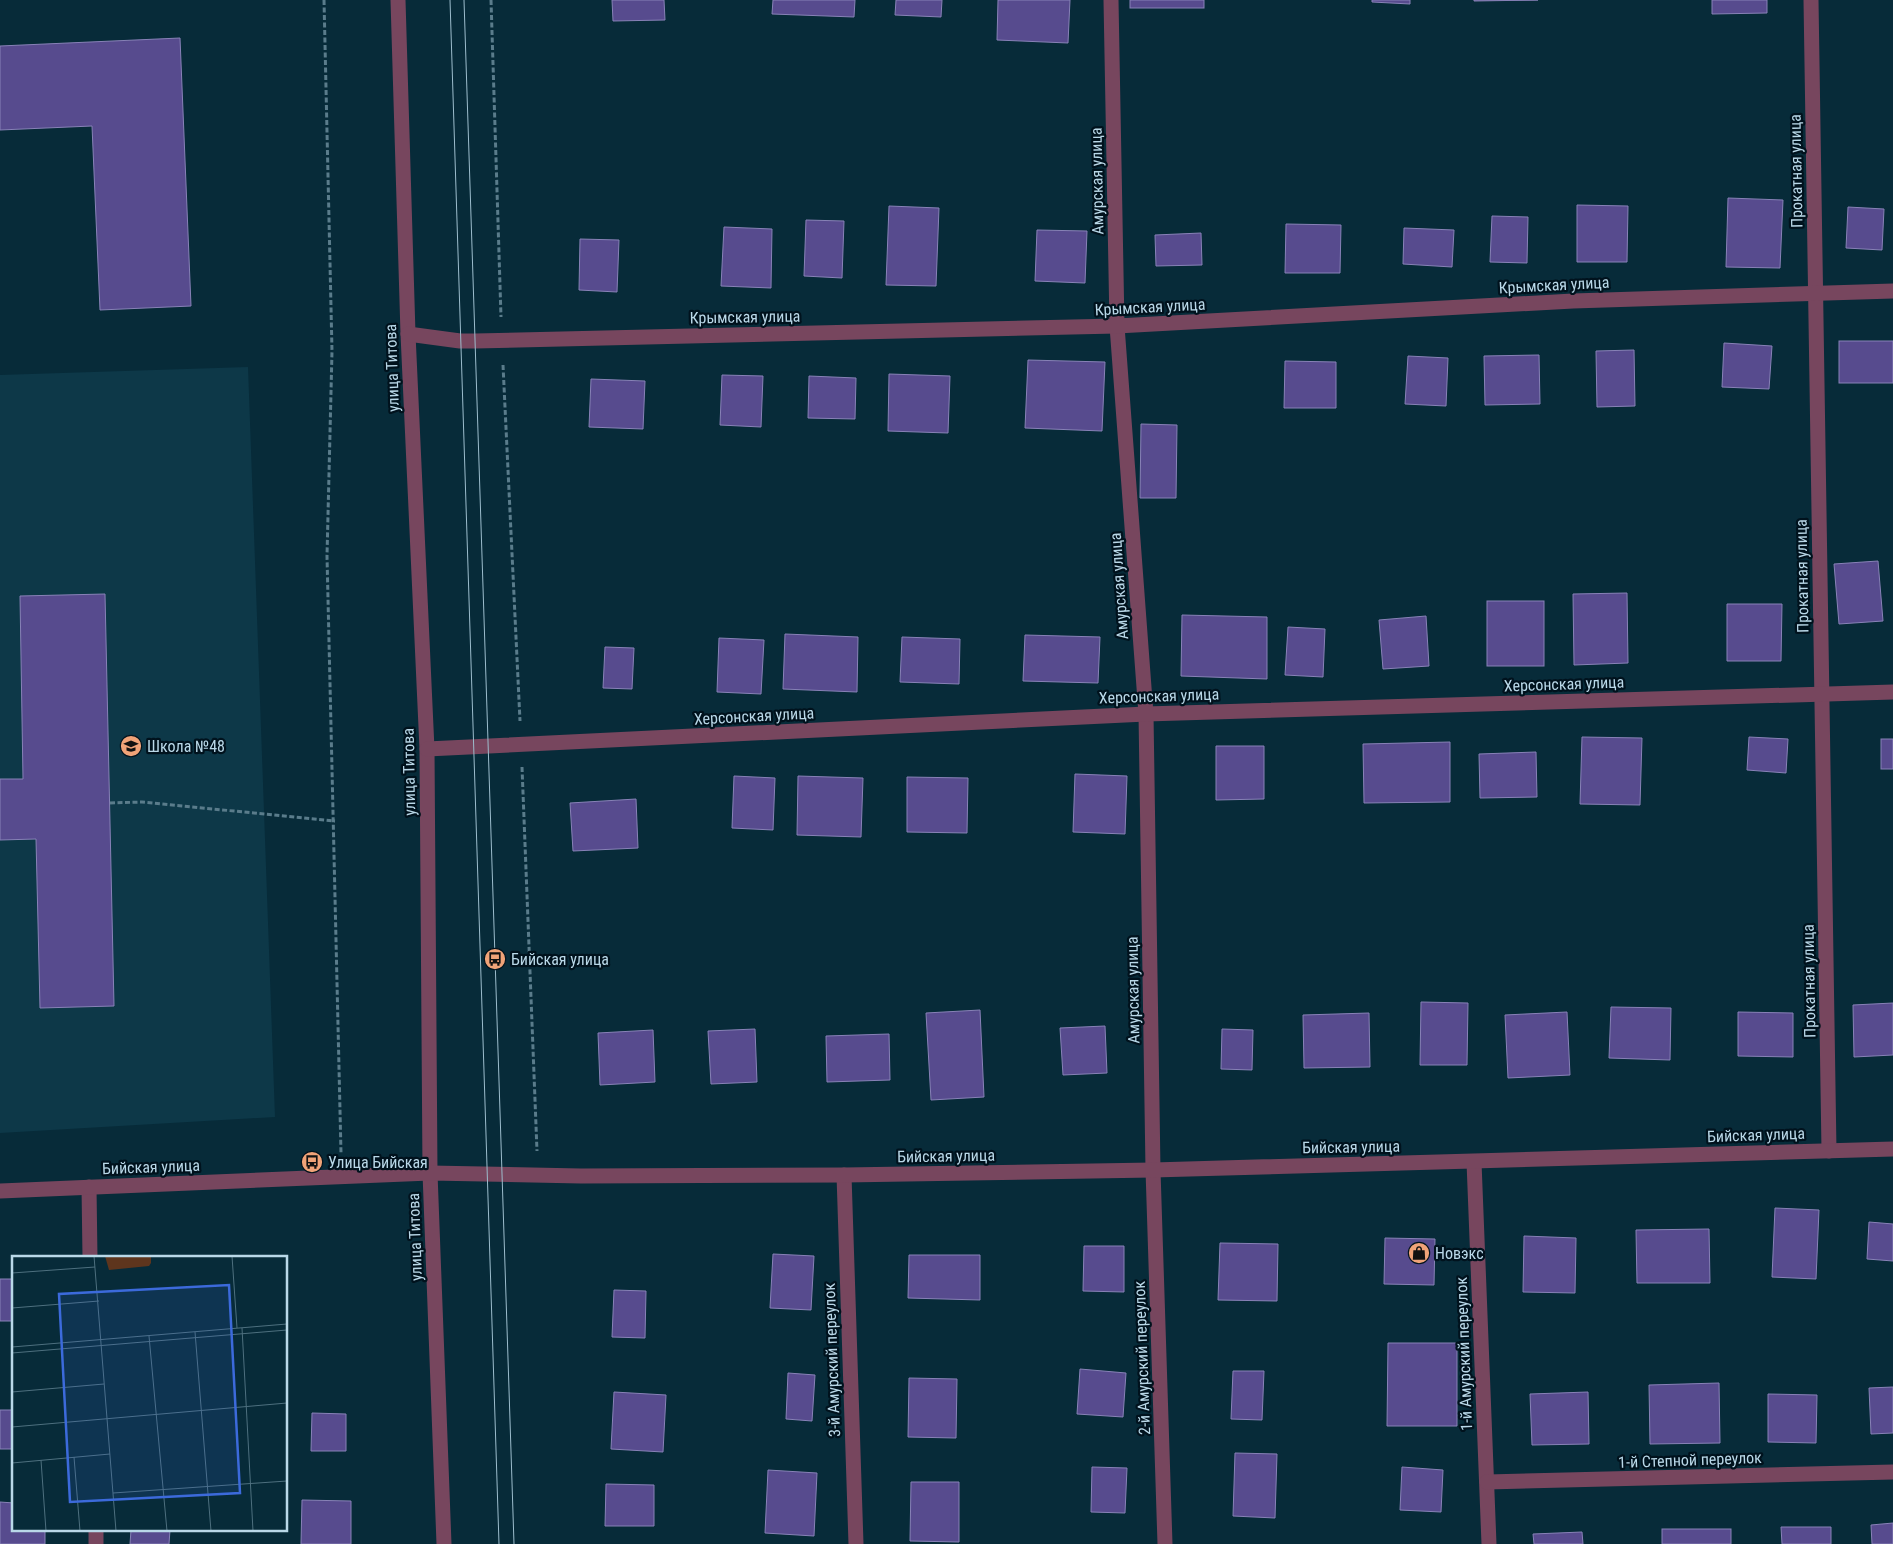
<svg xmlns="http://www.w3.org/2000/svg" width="1893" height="1544" font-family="'Roboto Condensed',sans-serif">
<rect width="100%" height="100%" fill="#072b39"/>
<!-- built -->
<path fill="#0d3848" d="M248,367L275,1117L0,1133V375Z"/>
<!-- building -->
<g fill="#574b8e" stroke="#8882b7">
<path d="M612,0H664L665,20L613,21Z"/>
<path d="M773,0H855L854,17L772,14Z"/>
<path d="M896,0H942L941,17L895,15Z"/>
<path d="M998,0H1070L1068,43L997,40Z"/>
<rect x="1130" y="0" width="74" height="8"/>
<path d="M1372,0H1410V4L1372,2Z"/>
<path d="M1474,0H1538L1474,1Z"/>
<path d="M1712,0H1767V13L1712,14Z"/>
<path d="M180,38L191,306L100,310L92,126L0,130V46Z"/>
<path d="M1728,198L1783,200L1780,268L1726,267Z"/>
<path d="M1577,205L1628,206L1627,262H1577Z"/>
<path d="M889,206L939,208L936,286L886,285Z"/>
<path d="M1848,207L1884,209L1882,250L1846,248Z"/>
<path d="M1492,216L1528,217L1527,263L1490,262Z"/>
<path d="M806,220L844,221L842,278L804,276Z"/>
<path d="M1286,224L1341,225L1340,273H1285Z"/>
<path d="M724,227L772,229L771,288L721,286Z"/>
<path d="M1404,228L1454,230L1452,267L1403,264Z"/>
<path d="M1037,230L1087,231L1085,283L1035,281Z"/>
<path d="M1201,233L1202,265L1156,266L1155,235Z"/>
<path d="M580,239L619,240L617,292L579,290Z"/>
<rect x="1839" y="341" width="54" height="42"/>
<path d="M1724,343L1772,346L1769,389L1722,387Z"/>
<path d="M1634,350L1635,406L1597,407L1596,351Z"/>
<path d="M1539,355L1540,404L1485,405L1484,356Z"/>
<path d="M1408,356L1448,358L1446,406L1405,404Z"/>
<path d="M1028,360L1105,362L1102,431L1025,428Z"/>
<path d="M1285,361L1336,362V408H1284Z"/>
<path d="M889,374L950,376L948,433L888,431Z"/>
<path d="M722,375L763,376L761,427L720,425Z"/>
<path d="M809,376L856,378L855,419L808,418Z"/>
<path d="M591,379L645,381L643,429L589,427Z"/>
<path d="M1141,424L1177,425L1176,498H1140Z"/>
<path d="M1878,561L1883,621L1839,624L1834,564Z"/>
<path d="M1627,593L1628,663L1574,665L1573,594Z"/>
<path d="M105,594L114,1006L40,1008L36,839L0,840V779H23L20,596Z"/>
<rect x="1487" y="601" width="57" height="65"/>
<path d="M1727,604H1782L1781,661H1727Z"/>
<path d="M1182,615L1267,617V679L1181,676Z"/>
<path d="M1426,616L1429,666L1383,669L1379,620Z"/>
<path d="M1288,627L1325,629L1323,677L1285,675Z"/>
<path d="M785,634L858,637L857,692L783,689Z"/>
<path d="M1025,635L1100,637L1098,683L1023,681Z"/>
<path d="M902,637L960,639L959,684L900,682Z"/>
<path d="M719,638L764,640L761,694L717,692Z"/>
<path d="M605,647L634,648L632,689L603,688Z"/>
<path d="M1582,737L1642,738L1640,805L1580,804Z"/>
<path d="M1749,737L1788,739L1786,773L1747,770Z"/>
<rect x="1881" y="739" width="12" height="30"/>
<path d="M1450,742V802L1364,803L1363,744Z"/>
<path d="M1216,746H1264V799L1216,800Z"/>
<path d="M1536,752L1537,797L1480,798L1479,754Z"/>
<path d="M1075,774L1127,776L1125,834L1073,832Z"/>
<path d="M734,776L775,778L773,830L732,828Z"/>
<path d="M798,776L863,778L861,837L797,835Z"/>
<path d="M907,777L968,778L967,833L907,832Z"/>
<path d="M636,799L638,848L573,851L570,803Z"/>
<path d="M1421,1002L1468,1003L1467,1065H1420Z"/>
<path d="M1893,1003V1055L1854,1057L1853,1005Z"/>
<path d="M1611,1007L1671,1008L1670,1060L1609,1058Z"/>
<path d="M980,1010L984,1097L931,1100L926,1013Z"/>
<path d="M1567,1012L1570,1075L1508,1078L1505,1015Z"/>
<path d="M1738,1012L1793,1013V1057L1738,1056Z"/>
<path d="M1369,1013L1370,1067L1304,1068L1303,1015Z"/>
<path d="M1105,1026L1107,1073L1063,1075L1060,1028Z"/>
<path d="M755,1029L757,1082L711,1084L708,1031Z"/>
<path d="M1222,1029L1253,1030L1252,1070L1221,1069Z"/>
<path d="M653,1030L655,1082L600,1085L598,1033Z"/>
<path d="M889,1034L890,1080L827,1082L826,1036Z"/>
<path d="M1775,1208L1819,1210L1816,1279L1772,1277Z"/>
<path d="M1869,1222L1893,1224V1261L1867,1259Z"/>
<path d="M1709,1229L1710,1283H1637L1636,1230Z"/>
<path d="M1524,1236L1576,1238L1575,1293L1523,1292Z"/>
<path d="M1385,1238L1435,1239L1434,1285L1384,1284Z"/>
<path d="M1220,1243L1278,1244L1277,1301L1218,1300Z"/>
<path d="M1084,1246H1124V1292L1083,1291Z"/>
<path d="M773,1254L814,1256L811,1310L770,1308Z"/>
<path d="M909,1255H980V1300L908,1298Z"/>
<rect x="0" y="1279" width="14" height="42"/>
<path d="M614,1290L646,1291L645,1338L612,1337Z"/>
<path d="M1388,1343H1457V1426H1387Z"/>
<path d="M1080,1369L1126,1373L1123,1417L1077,1414Z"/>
<path d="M1233,1371H1264L1262,1420L1231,1419Z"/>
<path d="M788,1373L815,1375L812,1421L786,1419Z"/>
<path d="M909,1378L957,1379L956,1438L908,1437Z"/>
<path d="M1719,1383L1720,1443L1650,1444L1649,1385Z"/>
<path d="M1893,1387V1433L1871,1434L1869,1388Z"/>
<path d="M614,1392L666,1395L663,1452L611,1449Z"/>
<path d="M1588,1392L1589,1444L1532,1445L1530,1394Z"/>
<path d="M1768,1394L1817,1395L1816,1443L1768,1442Z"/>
<rect x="0" y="1410" width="14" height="39"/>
<path d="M312,1413L346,1414V1451H311Z"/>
<path d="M1235,1453L1277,1454L1275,1518L1233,1516Z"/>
<path d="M1092,1467L1127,1468L1125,1513L1091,1512Z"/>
<path d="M1402,1467L1443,1470L1441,1512L1400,1510Z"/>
<path d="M768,1470L817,1473L814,1536L765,1533Z"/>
<path d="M911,1482H959V1542L910,1541Z"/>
<path d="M606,1484L654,1485V1526H605Z"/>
<path d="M302,1500L351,1501V1544H301Z"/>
<path d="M0,1502L14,1503V1530H45V1544H0Z"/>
<path d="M1893,1523V1544H1872L1871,1525Z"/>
<path d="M1781,1527H1831V1544H1782Z"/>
<rect x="1662" y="1529" width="69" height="15"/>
<path d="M131,1530H170L169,1544H130Z"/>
<path d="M1582,1532L1583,1544H1534L1533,1534Z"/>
</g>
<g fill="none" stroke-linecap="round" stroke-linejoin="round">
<!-- path -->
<g stroke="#5a7c8b" stroke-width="3" stroke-dasharray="5 2.5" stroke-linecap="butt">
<path d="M324,0L332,351L327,556L341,1153"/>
<path d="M491,0L501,317"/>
<path d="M503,365L520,721"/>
<path d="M522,767L537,1151"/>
<path d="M110,803L142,802L335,821"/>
</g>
<!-- minor -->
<g stroke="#77465e" stroke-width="15">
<path d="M398,0L408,334L427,749L430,1173L444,1544"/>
<path d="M1111,0L1117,326L1146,714L1153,1170L1165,1544"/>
<path d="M1811,0L1829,1151"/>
<path d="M408,334L460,341H475L1117,326L1573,301L1893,291"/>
<path d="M427,749L1146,714L1893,692"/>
<path d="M1474,1162L1489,1544"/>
<path d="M844,1175L856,1544"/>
<path d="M89,1187L90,1258"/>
<path d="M0,1191L430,1173L581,1176L844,1175L1153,1170L1893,1149"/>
<path d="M1487,1482L1893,1472"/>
<path d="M96,1530V1544"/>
</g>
<!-- tram -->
<g stroke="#9dbdcd" stroke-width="1">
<path d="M450,0L499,1544"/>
<path d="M464,0L514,1544"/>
</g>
</g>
<!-- icons -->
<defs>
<g id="school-disc" transform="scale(1.125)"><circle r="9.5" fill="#f0a378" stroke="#00121d"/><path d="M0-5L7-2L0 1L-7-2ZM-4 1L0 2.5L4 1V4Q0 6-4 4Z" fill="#111"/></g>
<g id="bus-disc" transform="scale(1.125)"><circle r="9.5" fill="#f0a378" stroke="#00121d"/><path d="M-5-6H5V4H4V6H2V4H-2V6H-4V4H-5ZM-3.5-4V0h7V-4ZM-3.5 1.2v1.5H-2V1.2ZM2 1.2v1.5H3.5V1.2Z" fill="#111"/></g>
<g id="shop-disc" transform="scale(1.125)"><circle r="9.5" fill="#f0a378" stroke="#00121d"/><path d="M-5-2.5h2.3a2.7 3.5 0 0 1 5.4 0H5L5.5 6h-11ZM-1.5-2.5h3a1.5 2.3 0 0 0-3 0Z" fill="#111"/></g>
</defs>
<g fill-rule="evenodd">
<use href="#school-disc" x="131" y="746"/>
<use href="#bus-disc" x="495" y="959"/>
<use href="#bus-disc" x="312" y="1162"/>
<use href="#shop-disc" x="1419" y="1253"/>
</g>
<g text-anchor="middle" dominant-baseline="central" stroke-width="4.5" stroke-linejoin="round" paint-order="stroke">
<!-- street labels -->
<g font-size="16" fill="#b9d8e8" stroke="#00121d">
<text transform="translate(1796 171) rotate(-91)">Прокатная улица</text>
<text transform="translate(1097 181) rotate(-91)">Амурская улица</text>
<text transform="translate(1554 285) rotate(-3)">Крымская улица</text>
<text transform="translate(1150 307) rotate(-3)">Крымская улица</text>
<text transform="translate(745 317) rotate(-1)">Крымская улица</text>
<text transform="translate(392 368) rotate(-92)">улица Титова</text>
<text transform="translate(1802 576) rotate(-91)">Прокатная улица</text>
<text transform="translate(1119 586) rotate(-94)">Амурская улица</text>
<text transform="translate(1564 684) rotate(-2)">Херсонская улица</text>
<text transform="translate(1159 696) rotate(-2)">Херсонская улица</text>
<text transform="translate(754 716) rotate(-3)">Херсонская улица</text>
<text transform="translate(409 772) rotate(-91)">улица Титова</text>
<text transform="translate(1809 981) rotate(-91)">Прокатная улица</text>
<text transform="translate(1133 990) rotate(-91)">Амурская улица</text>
<text transform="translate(1756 1135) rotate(-2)">Бийская улица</text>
<text transform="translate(1351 1147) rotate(-1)">Бийская улица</text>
<text transform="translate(946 1156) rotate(-1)">Бийская улица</text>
<text transform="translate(151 1167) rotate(-2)">Бийская улица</text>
<text transform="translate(415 1237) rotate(-92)">улица Титова</text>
<text transform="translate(1464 1354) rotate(-92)">1-й Амурский переулок</text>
<text transform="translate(1142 1358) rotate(-92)">2-й Амурский переулок</text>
<text transform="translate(832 1360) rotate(-92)">3-й Амурский переулок</text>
<text transform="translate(1690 1460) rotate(-2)">1-й Степной переулок</text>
</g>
<!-- poi labels -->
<g font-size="16" fill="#b9d8e8" stroke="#00121d" text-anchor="start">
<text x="147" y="746">Школа №48</text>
<text x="511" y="959">Бийская улица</text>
<text x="328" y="1162">Улица Бийская</text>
<text x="1435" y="1253">Новэкс</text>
</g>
</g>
<!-- overview -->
<g transform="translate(12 1256)">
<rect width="275" height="275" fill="#072b39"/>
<path d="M93,0H139V7L137,10L97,14Z" fill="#5e351d"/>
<path fill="none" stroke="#4e707f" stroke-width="1" d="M82,0L104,275M220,0L225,72M0,17L83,11M0,52L87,45M230,72L241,275M183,76L199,275M137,80L155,275M0,91L275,68M0,97L275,74M0,136L92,128M0,171L275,147M62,201L68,275M29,204L34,275M0,207L98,198M101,237L275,225"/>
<path fill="#3c6adb" fill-opacity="0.15" stroke="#3c6adb" stroke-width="2.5" d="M217,29L228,237L58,246L47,38Z"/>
<rect width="275" height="275" fill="none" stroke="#b9d8e8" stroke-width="2.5"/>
</g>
</svg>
